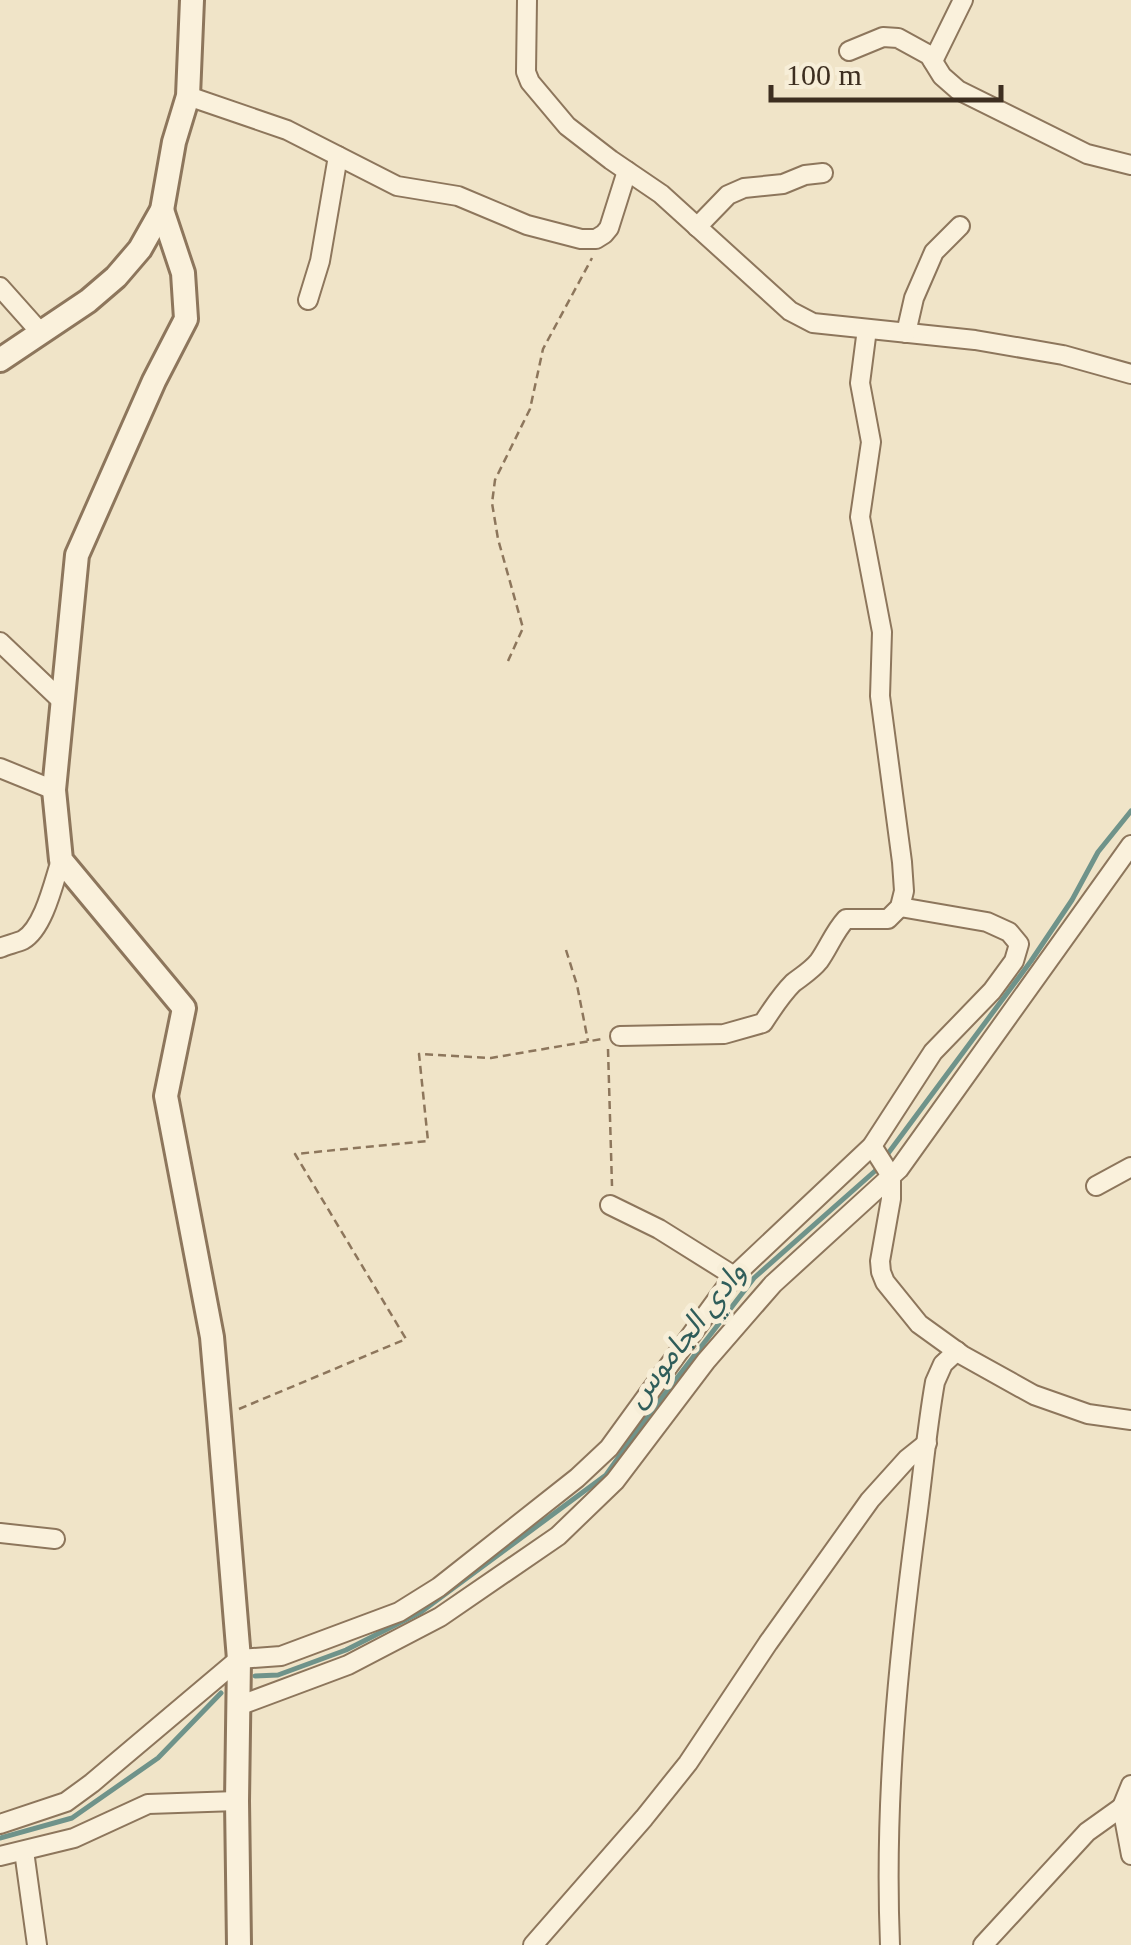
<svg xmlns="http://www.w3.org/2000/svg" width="1131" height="1945" font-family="'Times New Roman','Noto Sans Arabic',serif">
<rect width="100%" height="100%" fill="#f0e4c8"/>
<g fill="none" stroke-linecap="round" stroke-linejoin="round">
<!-- stream -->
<g stroke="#6f938a" stroke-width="5">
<path d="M255,1676L278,1675L346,1650L421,1612L606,1475L647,1417L754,1278L875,1171L1031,961L1072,900L1098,852L1131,811"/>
<path d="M0,1838L72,1818L158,1758L221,1693"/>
</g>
<!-- minor casing -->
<g stroke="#8d765c" stroke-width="22">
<g id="minor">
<path d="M527,0L526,72L530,82L567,126L611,160L661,194L790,311L813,323L975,340L1063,355L1131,374"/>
<path d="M849,51L883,37L898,38L929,55L942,76L958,90L1087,154L1131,165"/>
<path d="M933,61L963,0"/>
<path d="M188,96L287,130L397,186L458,196L527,225L581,239H596L604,234L609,228L627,171"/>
<path d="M697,227L728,195L744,188L783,184L805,175L823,173"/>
<path d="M0,287L41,333"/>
<path d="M308,300L320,261L338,156"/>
<path d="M906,333L914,298L934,252L960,226"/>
<path d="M0,642L62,701"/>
<path d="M0,768L54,790"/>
<path d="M0,948C7,945 16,943 23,940C44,928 54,881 61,860"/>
<path d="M620,1036L724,1034L763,1023C772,1009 781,995 793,983C802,976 812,970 819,961C829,947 834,932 846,919H888L900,907L904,891L902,862L880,696L882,632L860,517L871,442L860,383L867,329"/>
<path d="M872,1146L891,1176V1199L880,1261L881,1272L885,1282L919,1324L962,1355L1034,1395L1088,1414L1131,1420"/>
<path d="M1096,1186L1131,1167"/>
<path d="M610,1205L659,1229L734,1276"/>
<path d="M0,1533L55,1539"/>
<path d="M238,1706L348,1665L440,1617L558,1536L615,1481L706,1361L773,1284L899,1169L1131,845"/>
<path d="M1131,1785L1122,1807L1131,1855"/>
<path d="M0,1824L66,1802L92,1783L239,1659L281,1656L399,1612L439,1587L577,1478L609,1448L734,1276L872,1146L933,1052L992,991L1014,961L1019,944L1009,932L987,922L900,907"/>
<path d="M24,1851L37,1945"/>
<path d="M0,1856L74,1838L148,1804L237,1801"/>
<path d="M533,1945L644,1818L688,1763L768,1643L870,1500L907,1459L927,1443"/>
<path d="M890,1945C884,1802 898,1660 917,1518C923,1473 927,1427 935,1382L943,1364L957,1351"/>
<path d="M983,1945L1087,1832L1122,1807"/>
</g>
</g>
<!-- tertiary casing -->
<g stroke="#8d765c" stroke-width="28">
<g id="tertiary">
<path d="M162,210L183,273L186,319L154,381L77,555L54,790L61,860L184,1008L166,1096L212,1337L219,1417L239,1659L237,1801L239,1945"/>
<path d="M0,360L88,301L116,277L140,249L162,210L174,142L188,96L192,0"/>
</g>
</g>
<!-- path -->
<g stroke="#8d765c" stroke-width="2.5" stroke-dasharray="8 5" stroke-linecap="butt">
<path d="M508,661L523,628L498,539L492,503L495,480L530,409L543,349L592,258"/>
<path d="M566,950L577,985L588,1041"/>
<path d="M608,1049L612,1186"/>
<path d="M239,1409L406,1339L295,1154L428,1141L419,1054L491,1058L602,1039"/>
</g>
<!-- minor -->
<use href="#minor" stroke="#faf1dc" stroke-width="18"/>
<!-- tertiary -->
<use href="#tertiary" stroke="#faf1dc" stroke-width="22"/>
</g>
<g text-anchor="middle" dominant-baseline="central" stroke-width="10" stroke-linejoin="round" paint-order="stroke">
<!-- water labels -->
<g font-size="30" font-style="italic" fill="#2f5d5a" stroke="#f7eed8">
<text transform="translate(685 1334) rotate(-52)">وادي الجاموس</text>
</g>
</g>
<!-- scale -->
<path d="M771 85v15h230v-15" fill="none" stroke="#3d2e20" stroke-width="5"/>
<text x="786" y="85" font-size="30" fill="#3d2e20" stroke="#f7eed8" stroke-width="8" paint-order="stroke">100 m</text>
</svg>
